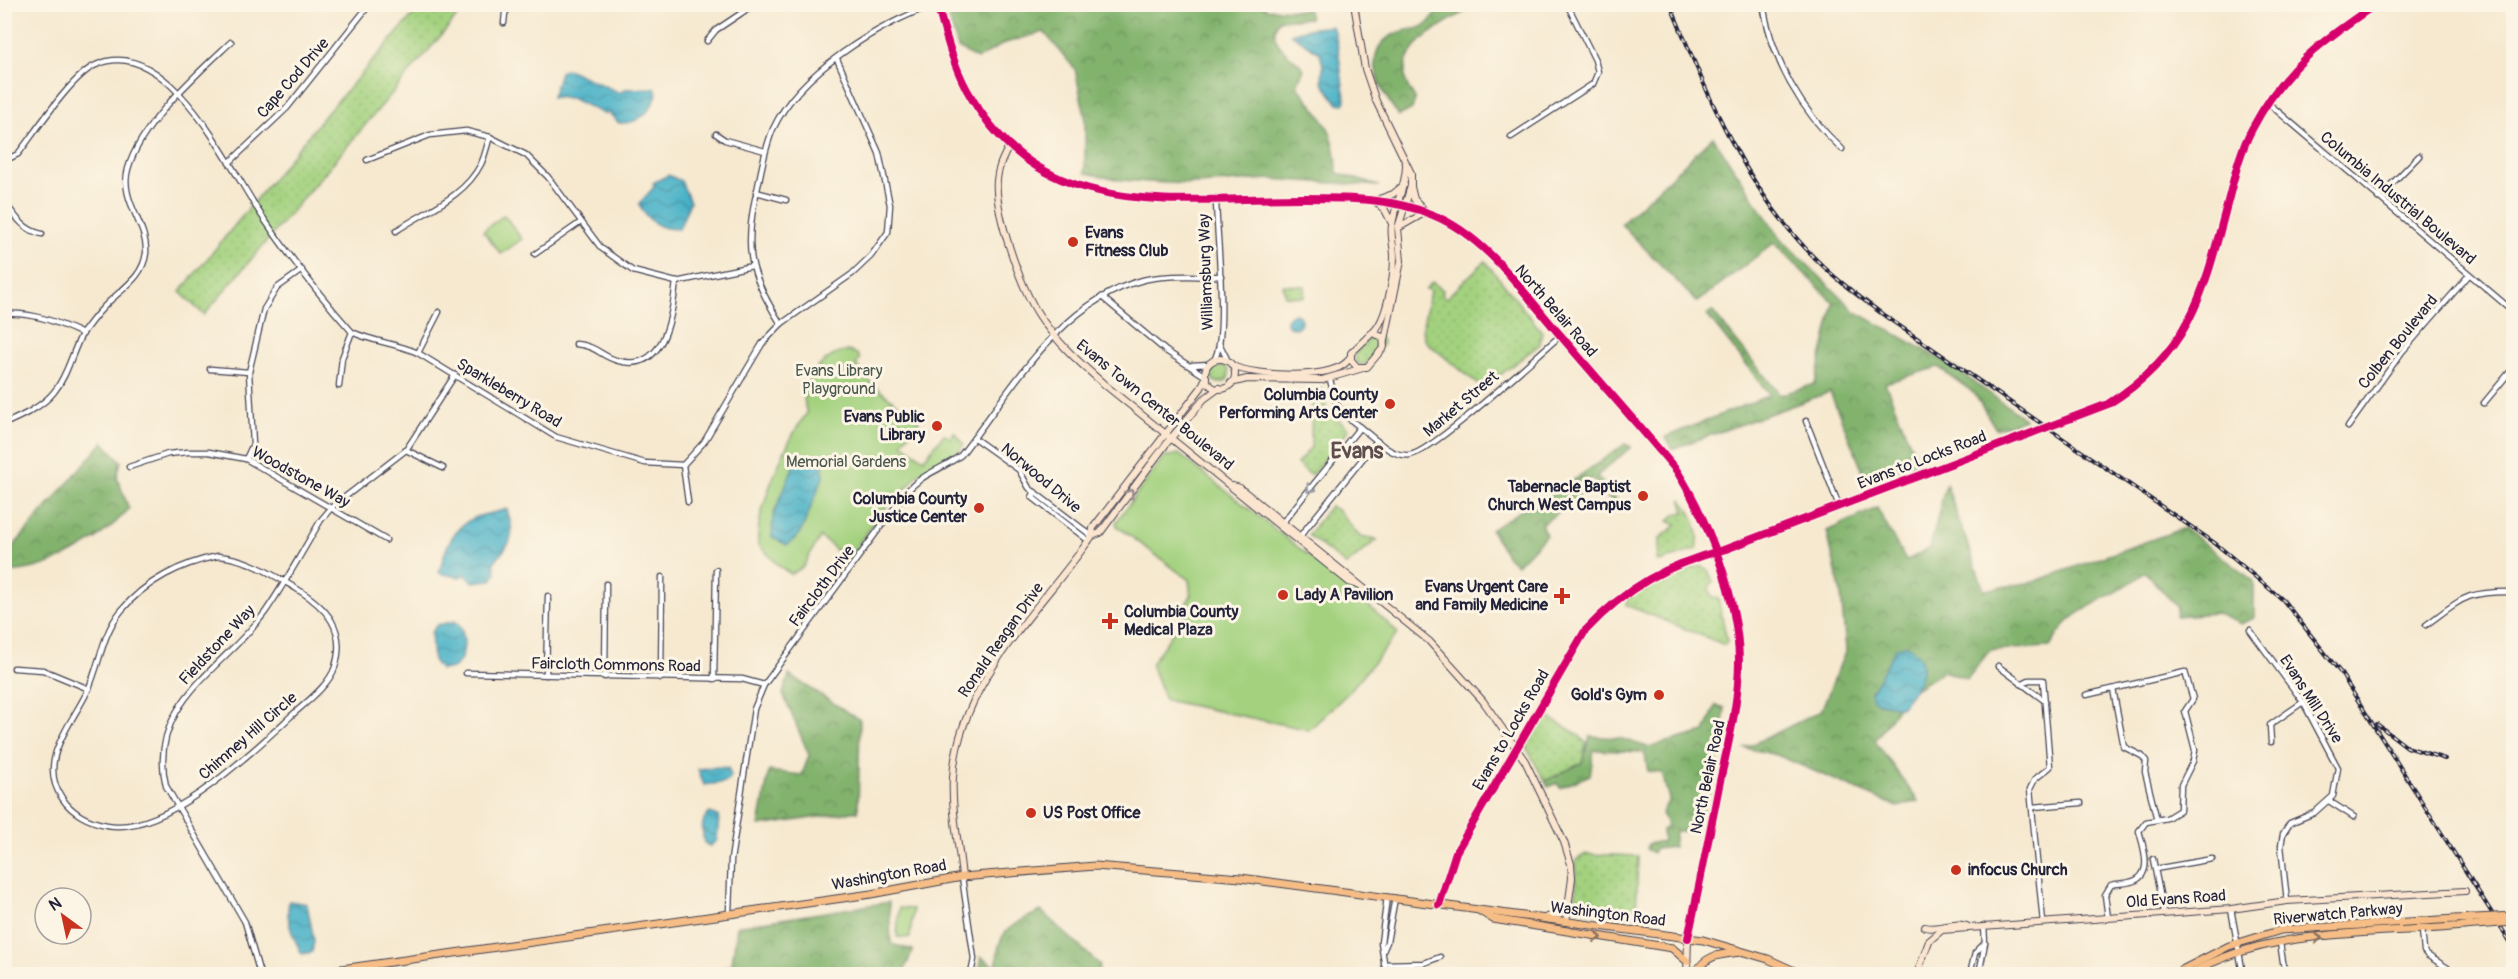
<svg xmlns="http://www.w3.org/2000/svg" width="2518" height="979" font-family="Pangolin,sans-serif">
<defs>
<pattern id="grass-dots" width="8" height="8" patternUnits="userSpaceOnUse" patternTransform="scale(1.5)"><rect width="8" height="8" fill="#a3d17e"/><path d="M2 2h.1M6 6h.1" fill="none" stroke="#8cb36e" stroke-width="1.8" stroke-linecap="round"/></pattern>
<pattern id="forest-crowns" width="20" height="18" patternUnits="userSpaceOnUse" patternTransform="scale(1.5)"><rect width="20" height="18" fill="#82b36d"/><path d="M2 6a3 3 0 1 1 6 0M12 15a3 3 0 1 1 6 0" fill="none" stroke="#6a915b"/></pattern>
<pattern id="water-waves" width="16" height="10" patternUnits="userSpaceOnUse" patternTransform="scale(1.5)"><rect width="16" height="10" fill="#4ab2c8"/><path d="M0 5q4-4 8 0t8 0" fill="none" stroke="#3d90a4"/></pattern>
</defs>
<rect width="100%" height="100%" fill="#fcf5e5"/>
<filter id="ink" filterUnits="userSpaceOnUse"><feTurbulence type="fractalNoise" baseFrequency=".0167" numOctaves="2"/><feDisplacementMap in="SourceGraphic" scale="12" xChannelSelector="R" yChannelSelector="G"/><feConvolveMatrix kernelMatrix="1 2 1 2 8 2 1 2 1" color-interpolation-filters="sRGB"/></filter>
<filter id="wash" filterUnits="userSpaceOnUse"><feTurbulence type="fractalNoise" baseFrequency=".008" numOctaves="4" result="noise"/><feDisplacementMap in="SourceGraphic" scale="24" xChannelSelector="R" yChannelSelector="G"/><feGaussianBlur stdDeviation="1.35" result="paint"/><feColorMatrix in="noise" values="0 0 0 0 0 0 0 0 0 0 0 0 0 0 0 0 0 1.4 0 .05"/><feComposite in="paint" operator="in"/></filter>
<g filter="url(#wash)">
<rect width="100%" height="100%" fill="#f6e9d0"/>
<!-- grass -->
<g fill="url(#grass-dots)" stroke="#627a5c" stroke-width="1.5">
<path d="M422,5H467L204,315L180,292L326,114Z"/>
<path d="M1485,261L1542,332L1540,344L1483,388L1425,341L1422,330L1430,291L1426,289L1432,282L1443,290L1442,295L1446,298Z"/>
<path d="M1283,285L1305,286L1304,297L1285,296Z"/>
<path d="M1372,336L1380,338L1383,344L1365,365L1356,363L1355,353Z"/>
<circle cx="1220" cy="374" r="9"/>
<path d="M1323,389L1326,409L1349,429L1313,474H1309L1297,464L1311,447L1312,391Z"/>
<path d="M1681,499C1692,510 1702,534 1697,549L1660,562L1657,561L1660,538L1677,525L1668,521L1676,514L1685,512Z"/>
<path d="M1330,506L1339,511L1360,537L1377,540L1346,565L1308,535Z"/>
<path d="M1701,566L1708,570L1713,582L1709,587L1712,597L1718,598L1727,641L1725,645L1626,605L1628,597L1652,582L1659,584L1669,580L1671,574Z"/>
<path d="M1546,716L1578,734L1586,743L1582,763L1545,781L1526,747L1540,717Z"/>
<path d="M1586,854L1638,856L1636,915L1614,916L1576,908V860Z"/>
</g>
<!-- forest -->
<g fill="url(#forest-crowns)" stroke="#526a54" stroke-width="1.5">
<path d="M1265,5L1266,9L1308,10L1310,18L1279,20C1264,43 1292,54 1304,69L1297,85C1322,119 1337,129 1337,173L1379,186L1270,179L1197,184L1165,183L1121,180L1085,173V116L1075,69L1044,32L1005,43L977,59L958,48L945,5Z"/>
<path d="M1441,5H1476C1450,22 1401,40 1405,78C1405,84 1412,93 1415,99L1412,109L1399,116C1383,95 1358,53 1393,35C1421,21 1420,40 1441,5Z"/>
<path d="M1713,137L1780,238L1856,312L1946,362L2025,419L1996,429L1974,393L1938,367L1885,383L1918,462L1866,479L1830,392L1672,449L1665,437L1770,395L1707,315L1712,311L1780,395L1815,384L1834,303L1774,243L1697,302L1621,224Z"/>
<path d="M103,442L121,461L117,477L129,509C98,543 51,571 5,572V556Z"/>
<path d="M1625,444L1631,447L1597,476L1618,502L1614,505L1592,478L1578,487L1580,495L1570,505L1541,524L1546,535L1517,565L1506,555L1491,530L1524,508L1548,498Z"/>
<path d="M1946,484L1984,590L2033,582L2184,528L2254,581V618L2241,624L2216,613L2176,616L2177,607L2145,572C2122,592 2093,601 2070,620C2062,627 2056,638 2050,647L1990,650L1967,679L1943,671L1907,694L1875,741L1918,801L1898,807L1777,755L1745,748L1821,711L1846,650L1841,594L1827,531L1877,508L1906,561L1930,548Z"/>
<path d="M789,675L860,720L858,811L759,826L769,771L802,775L809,755L783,694Z"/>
<path d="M1716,705L1725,708C1720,745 1712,800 1692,831H1675L1673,847L1655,849L1653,853L1646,849L1648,844L1663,841L1662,830L1668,827L1662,813L1669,799L1662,773L1648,771L1644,752L1594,750L1590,775L1560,788L1557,783L1548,787L1545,781L1582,763L1590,736L1619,738L1648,747L1705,732Z"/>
<path d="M889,902L891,944L913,950L903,974H713L732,964L737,926Z"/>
<path d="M1041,911L1100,965L1098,974H979L981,957L997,967C996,930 1011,925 1041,911Z"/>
</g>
<!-- green -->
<g fill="#a3d17e" stroke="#627a5c" stroke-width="1.5">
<path d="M504,215L522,239L501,254L483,231Z"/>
<path d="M848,351L857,354L860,359L856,365L872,384L919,421L902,443L924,459L944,434L950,438L954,432L964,444L954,458L917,475L901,495L896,493L856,547L858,549L848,563L832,546L820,537L803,567L791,574L780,567L758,544C755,511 787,439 807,413C796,386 822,354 848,351Z"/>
<path d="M1179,454L1345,584L1398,633L1348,693L1309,730L1165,700L1151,664L1185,615L1186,604L1191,596L1189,580L1117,526L1116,522L1164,457Z"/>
<path d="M899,908L913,909L910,938L897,937Z"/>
</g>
<!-- water -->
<g fill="url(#water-waves)" stroke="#366a82" stroke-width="1.5">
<path d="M1331,26C1339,34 1341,84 1346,101L1344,104L1337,103L1322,81L1323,66L1320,53L1291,34L1307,29Z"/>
<path d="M567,69L620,93L625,89L655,88L657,94C650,113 639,124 619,123L609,113L604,114L571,98L552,97L560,72Z"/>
<path d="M668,175L681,181L690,202L679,229C659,230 647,221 639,204L654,187L653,183Z"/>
<circle cx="1294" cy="321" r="7"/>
<path d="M808,456L822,462L824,475L800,534L787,545L772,537L773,516L795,462L800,457Z"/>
<path d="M507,509C515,538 514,539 494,562L496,574L492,580L473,582L466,575L458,577L439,573C444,553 450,531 470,520C479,514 496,513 507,509Z"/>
<path d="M455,621C467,629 467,659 454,667C450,670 444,669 440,670L433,660L431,633L437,625Z"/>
<path d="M1906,645C1937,663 1917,687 1901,707L1879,703L1872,698L1871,692L1896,648Z"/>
<path d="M720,767L728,768L731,776L726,782L704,785L698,769Z"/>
<path d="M710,813L719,817L717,840L710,846L704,843C703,831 699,821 710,813Z"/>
<path d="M289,901L307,904L314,941L312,952L302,954C293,937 285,921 289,901Z"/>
</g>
</g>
<g filter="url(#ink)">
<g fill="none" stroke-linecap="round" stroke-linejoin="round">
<!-- street casing -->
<g stroke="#424051" stroke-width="7">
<g id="street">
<path d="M1763,4C1772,61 1801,111 1842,149"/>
<path d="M504,23L505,13L513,4"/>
<path d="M707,41L716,30L755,4"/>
<path d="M2268,103L2514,312"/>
<path d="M716,134L725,140L765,151"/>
<path d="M1511,137L1593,84L1598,72L1595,60L1567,4"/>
<path d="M367,160L430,135L466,131L490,137L526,155L548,177L601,248L633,271L676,282L752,266"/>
<path d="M4,161L18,154C36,131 72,75 96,65C168,32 231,171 262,216C289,256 320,296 352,332C373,342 396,343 418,353L556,437L645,463L683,465"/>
<path d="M229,163L287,108L370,4"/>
<path d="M756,192L786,200"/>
<path d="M2378,198L2419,156"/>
<path d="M4,201C15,216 23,230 42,234"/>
<path d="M396,231C425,211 464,198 481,164C485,156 487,145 490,137"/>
<path d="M535,254L581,222"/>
<path d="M1102,297L1166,351L1205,376"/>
<path d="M4,314C33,312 57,322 83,334"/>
<path d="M781,324C748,273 743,246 758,186C762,167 765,148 773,129C799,72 879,24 936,4"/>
<path d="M576,344C598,346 601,357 619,361C665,373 672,315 676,282"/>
<path d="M1220,345L1228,361"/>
<path d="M418,353L439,312"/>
<path d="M1214,360C1229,337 1216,231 1216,198"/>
<path d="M1192,365L1209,364"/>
<path d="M210,369L249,372"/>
<path d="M1330,379C1337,414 1339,410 1366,432C1379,442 1392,457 1410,455C1433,452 1535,357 1560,336"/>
<path d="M339,386L342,358L352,332"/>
<path d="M2484,403L2514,367"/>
<path d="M1806,421L1839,506"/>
<path d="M4,424C22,416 42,407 54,392C68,375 72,352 82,334C88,326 95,316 102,309C117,291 143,280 146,253C148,225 119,200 128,169C141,123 197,74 231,42"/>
<path d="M2348,427L2402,352L2469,275"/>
<path d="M974,438L1019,470L1029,488L1092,536"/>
<path d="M406,450L443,468"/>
<path d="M246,459L253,444L249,372L264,309L277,288L302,270"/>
<path d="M683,465L704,442L762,344L781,324L852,274L871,256L888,232L890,205L879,153L837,59"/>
<path d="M683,465L688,502"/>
<path d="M129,467L168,454L188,452H209L246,459L386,540"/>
<path d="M1035,492L1032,497L1089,541"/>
<path d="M1283,522L1360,427"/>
<path d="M1300,536L1377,441"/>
<path d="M218,556C247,558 272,574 297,589C326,607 347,629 335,667C329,686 304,704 290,717C250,754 165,836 107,825C89,822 72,813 62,798C36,760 73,723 88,690C100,664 102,634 121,611C145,581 182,563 218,556Z"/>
<path d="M2426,625C2463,598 2466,591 2514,592"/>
<path d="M2250,630L2303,702L2338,768L2333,796L2314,813L2290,823L2283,834L2281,846L2287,901"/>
<path d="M1998,666L2045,701"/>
<path d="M14,668L43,670L89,689"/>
<path d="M466,673L742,679L764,685"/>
<path d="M546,675L548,596"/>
<path d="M605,677L606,584"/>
<path d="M661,678L662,577"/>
<path d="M714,679L716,570"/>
<path d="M2021,684L2029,680H2043L2050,767L2035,779L2030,789L2043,922"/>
<path d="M2113,689L2124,747L2142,756L2146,761L2145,772L2157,820"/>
<path d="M2086,695L2185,672L2193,699L2185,711L2195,750L2193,761L2181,785L2180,810L2167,818L2146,822L2139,831C2143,846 2155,877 2130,882C2124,884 2118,883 2111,885L2105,895L2108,918"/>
<path d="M2271,742L2270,725L2303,702"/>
<path d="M2329,801L2354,817"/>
<path d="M2033,807L2081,803"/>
<path d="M2153,859L2164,914"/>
<path d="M2155,869L2212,859"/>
<path d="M962,877L974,959L971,974"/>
<path d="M2231,909L2243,974"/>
<path d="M729,912L731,860L754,709L764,685L904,495C921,473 940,471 961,455C1011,391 1059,302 1143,280C1167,274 1196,277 1221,276"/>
<path d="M2422,930L2424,951L2427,955L2457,974"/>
<path d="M2280,943L2285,974"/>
<path d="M1383,951L1387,942L1395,898"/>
<path d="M1384,964L1424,963L1440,957"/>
<path d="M260,974L245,922L166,786C146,703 226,667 266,611C286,582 303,550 321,520L332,507L406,450L455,375"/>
<path d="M1386,974L1381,943L1387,897"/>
<path d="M1970,974L1975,953L1985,943L1984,926"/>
<path d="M1979,974L1985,943"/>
</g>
</g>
<!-- secondary casing -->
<g stroke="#424051" stroke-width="8">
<g id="secondary">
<path d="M937,4C945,33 953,64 967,90C1042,226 1176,197 1305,198C1349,198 1392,198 1433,215C1487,237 1524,294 1561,336C1599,381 1639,425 1677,471C1709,522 1738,598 1739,660C1739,703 1728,744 1719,786C1709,837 1699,888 1688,938L1687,974"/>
<path d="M1354,4L1365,69L1376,101L1411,173V186L1398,228L1401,261L1385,340"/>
<path d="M1009,146C1003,158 998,167 997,180C994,212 1021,288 1039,315C1057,343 1080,363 1105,385L1349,582L1356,584"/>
<path d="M1379,199L1393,194L1404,185"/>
<path d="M1373,200L1385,210L1391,222"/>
<path d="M1398,228L1426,212L1414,199L1411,187"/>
<path d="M1372,333C1387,322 1394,276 1394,257C1394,246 1390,236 1392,225C1395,204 1406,187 1406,165"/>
<path d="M1372,333L1383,337L1384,347L1367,367H1357L1351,360V353Z"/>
<circle cx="1220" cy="374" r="15"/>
<path d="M1233,366C1253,376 1340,382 1350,357"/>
<path d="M1231,383L1247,379L1322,380L1363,368"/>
<path d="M1233,486L1240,488L1429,641L1483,701L1525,761L1564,842L1571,864L1572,878L1566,922"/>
<path d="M1092,536L1093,528L1201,388L1206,377"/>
<path d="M962,877C959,845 951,809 953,777C959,681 1040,610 1092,536L1100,533L1166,444L1204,399L1219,388"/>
<path d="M1439,905L1456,852L1585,631C1626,587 1668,564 1726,549L2108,404C2187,355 2203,297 2225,212C2233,184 2238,155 2252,129C2284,68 2321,42 2376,4"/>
<path d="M1544,918L1557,914L1567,903"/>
<path d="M1925,927C1940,931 1952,921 1967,926"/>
<path d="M1917,974L1929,941L1942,930L2231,909L2287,901L2465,891"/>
</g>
</g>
<!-- primary casing -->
<g stroke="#424051" stroke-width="9">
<g id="primary">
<path d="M1480,911L1493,919L1672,948L1687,961"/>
<path d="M306,974L871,894L962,877L1095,866L1241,878L1703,940L1768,959L1801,974"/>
<path d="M1695,974C1705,955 1720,954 1740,952"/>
<path d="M2174,974L2229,946L2281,930L2455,919"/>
<path d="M2190,974C2269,927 2374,935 2463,926"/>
</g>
</g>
<!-- street -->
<use href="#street" stroke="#fff" stroke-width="4.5"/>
<!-- secondary -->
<use href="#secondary" stroke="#fbe5cf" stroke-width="6"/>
<!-- primary -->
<use href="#primary" stroke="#f6be86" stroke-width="7"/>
<!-- rail casing -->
<g stroke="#22223b" stroke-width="4">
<g id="rail">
<path d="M1670,4C1707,93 1741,180 1808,251C1831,276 1858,296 1885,316L2216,544L2283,600L2340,672L2514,948"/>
<path d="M2377,724L2407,747L2445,759"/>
</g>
</g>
<!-- rail -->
<use href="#rail" stroke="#fcf5e5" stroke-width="1.5" stroke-dasharray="4.5" stroke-linecap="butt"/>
<!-- primary-bridge casing -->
<g stroke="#424051" stroke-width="9" stroke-linecap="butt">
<g id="primary-bridge">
<path d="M2455,919L2514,916"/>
<path d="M2463,926L2514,922"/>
</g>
</g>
<!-- primary-bridge -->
<use href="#primary-bridge" stroke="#f6be86" stroke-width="7"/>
<!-- cycleway casing -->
<g stroke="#fcf5e5" stroke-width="11">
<g id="cycleway">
<path d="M937,4C945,33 953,64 967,90C1042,226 1176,197 1305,198C1349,198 1392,198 1433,215C1487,237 1524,294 1561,336C1599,381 1639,425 1677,471C1709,522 1738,598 1739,660C1739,703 1728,744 1719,786C1709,837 1699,888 1688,938"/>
<path d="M1439,905L1456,852L1585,631C1626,587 1668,564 1726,549L2108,404C2187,355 2203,297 2225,212C2233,184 2238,155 2252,129C2284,68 2321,42 2376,4"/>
</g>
</g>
<!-- cycleway -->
<use href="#cycleway" stroke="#d6006c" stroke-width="8"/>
</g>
<!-- one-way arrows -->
<defs><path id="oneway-chevron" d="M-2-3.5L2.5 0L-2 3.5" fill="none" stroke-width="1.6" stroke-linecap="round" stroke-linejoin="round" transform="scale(1.5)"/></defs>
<use stroke="#9c9ca7" href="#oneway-chevron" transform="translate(1310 489) rotate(129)"/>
<use stroke="#998d8c" href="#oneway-chevron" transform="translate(1130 493) rotate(-53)"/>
<g stroke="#8c7060">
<use href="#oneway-chevron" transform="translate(1598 937) rotate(8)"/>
<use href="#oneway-chevron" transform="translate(2318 938) rotate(-5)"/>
</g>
</g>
<!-- markers -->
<g fill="#c8321e" stroke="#fcf5e5" stroke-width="2">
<circle cx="1073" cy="242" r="6"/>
<circle cx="1390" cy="404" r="6"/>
<circle cx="937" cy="426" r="6"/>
<circle cx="1643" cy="496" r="6"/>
<circle cx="979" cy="508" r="6"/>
<circle cx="1283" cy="595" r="6"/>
<path d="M1559 587h6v6h6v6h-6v6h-6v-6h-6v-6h6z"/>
<path d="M1107 612h6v6h6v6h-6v6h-6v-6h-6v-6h6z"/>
<circle cx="1659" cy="695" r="6"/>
<circle cx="1031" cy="813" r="6"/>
<circle cx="1956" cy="870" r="6"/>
</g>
<g text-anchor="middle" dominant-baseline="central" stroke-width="6" stroke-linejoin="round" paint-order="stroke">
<!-- street labels -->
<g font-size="16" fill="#22223b" stroke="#fcf5e5">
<text transform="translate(293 78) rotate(-49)">Cape Cod Drive</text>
<text transform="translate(2398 198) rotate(40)">Columbia Industrial Boulevard</text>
<text transform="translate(1206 272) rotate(-92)">Williamsburg Way</text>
<text transform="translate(1556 311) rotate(49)">North Belair Road</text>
<text transform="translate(2398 342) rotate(-51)">Colben Boulevard</text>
<text transform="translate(509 393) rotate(31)">Sparkleberry Road</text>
<text transform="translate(1461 404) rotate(-40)">Market Street</text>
<text transform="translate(1155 405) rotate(39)">Evans Town Center Boulevard</text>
<text transform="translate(1922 460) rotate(-21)">Evans to Locks Road</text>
<text transform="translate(301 477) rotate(29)">Woodstone Way</text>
<text transform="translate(1041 478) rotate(40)">Norwood Drive</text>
<text transform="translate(822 586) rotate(-53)">Faircloth Drive</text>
<text transform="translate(1001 640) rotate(-55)">Ronald Reagan Drive</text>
<text transform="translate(217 645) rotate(-47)">Fieldstone Way</text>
<text transform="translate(616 665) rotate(1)">Faircloth Commons Road</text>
<text transform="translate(2311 699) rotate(57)">Evans Mill Drive</text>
<text transform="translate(1511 730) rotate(-60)">Evans to Locks Road</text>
<text transform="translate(248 736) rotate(-41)">Chimney Hill Circle</text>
<text transform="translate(1708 777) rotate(-78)">North Belair Road</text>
<text transform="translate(889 875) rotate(-10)">Washington Road</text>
<text transform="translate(2176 899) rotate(-4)">Old Evans Road</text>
<text transform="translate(1608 914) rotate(7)">Washington Road</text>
<text transform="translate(2338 914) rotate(-5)">Riverwatch Parkway</text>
</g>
<!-- poi labels -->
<g font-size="16" font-weight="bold" fill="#22223b" stroke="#fcf5e5" text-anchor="end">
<text x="1085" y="233" text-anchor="start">Evans<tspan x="1085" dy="18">Fitness Club</tspan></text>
<text x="1378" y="395">Columbia County<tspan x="1378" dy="18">Performing Arts Center</tspan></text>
<text x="925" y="417">Evans Public<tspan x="925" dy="18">Library</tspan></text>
<text x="1631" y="487">Tabernacle Baptist<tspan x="1631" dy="18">Church West Campus</tspan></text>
<text x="967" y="499">Columbia County<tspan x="967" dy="18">Justice Center</tspan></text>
<text x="1548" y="587">Evans Urgent Care<tspan x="1548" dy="18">and Family Medicine</tspan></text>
<text x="1295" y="595" text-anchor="start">Lady A Pavilion</text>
<text x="1124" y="612" text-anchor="start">Columbia County<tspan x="1124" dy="18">Medical Plaza</tspan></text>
<text x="1647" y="695">Gold's Gym</text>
<text x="1043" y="813" text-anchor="start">US Post Office</text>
<text x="1968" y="870" text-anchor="start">infocus Church</text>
</g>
<!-- park labels -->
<g font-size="16" fill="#49574f" stroke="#fcf5e5">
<text x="839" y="371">Evans Library<tspan x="839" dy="18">Playground</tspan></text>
<text x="846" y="462">Memorial Gardens</text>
</g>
<!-- district labels -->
<g font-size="22" font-weight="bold" fill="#5e4d4e" stroke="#fcf5e5">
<text x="1357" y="451">Evans</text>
</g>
</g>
<!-- margin -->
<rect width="2518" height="979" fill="none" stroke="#fcf5e5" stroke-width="24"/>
<!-- north arrow -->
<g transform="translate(63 916) rotate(327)"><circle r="28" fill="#fcf5e5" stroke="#a5a1a1" stroke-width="1.5"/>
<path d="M0-4.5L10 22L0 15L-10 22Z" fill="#c8321e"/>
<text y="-9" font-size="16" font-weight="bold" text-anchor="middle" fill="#22223b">N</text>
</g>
</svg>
